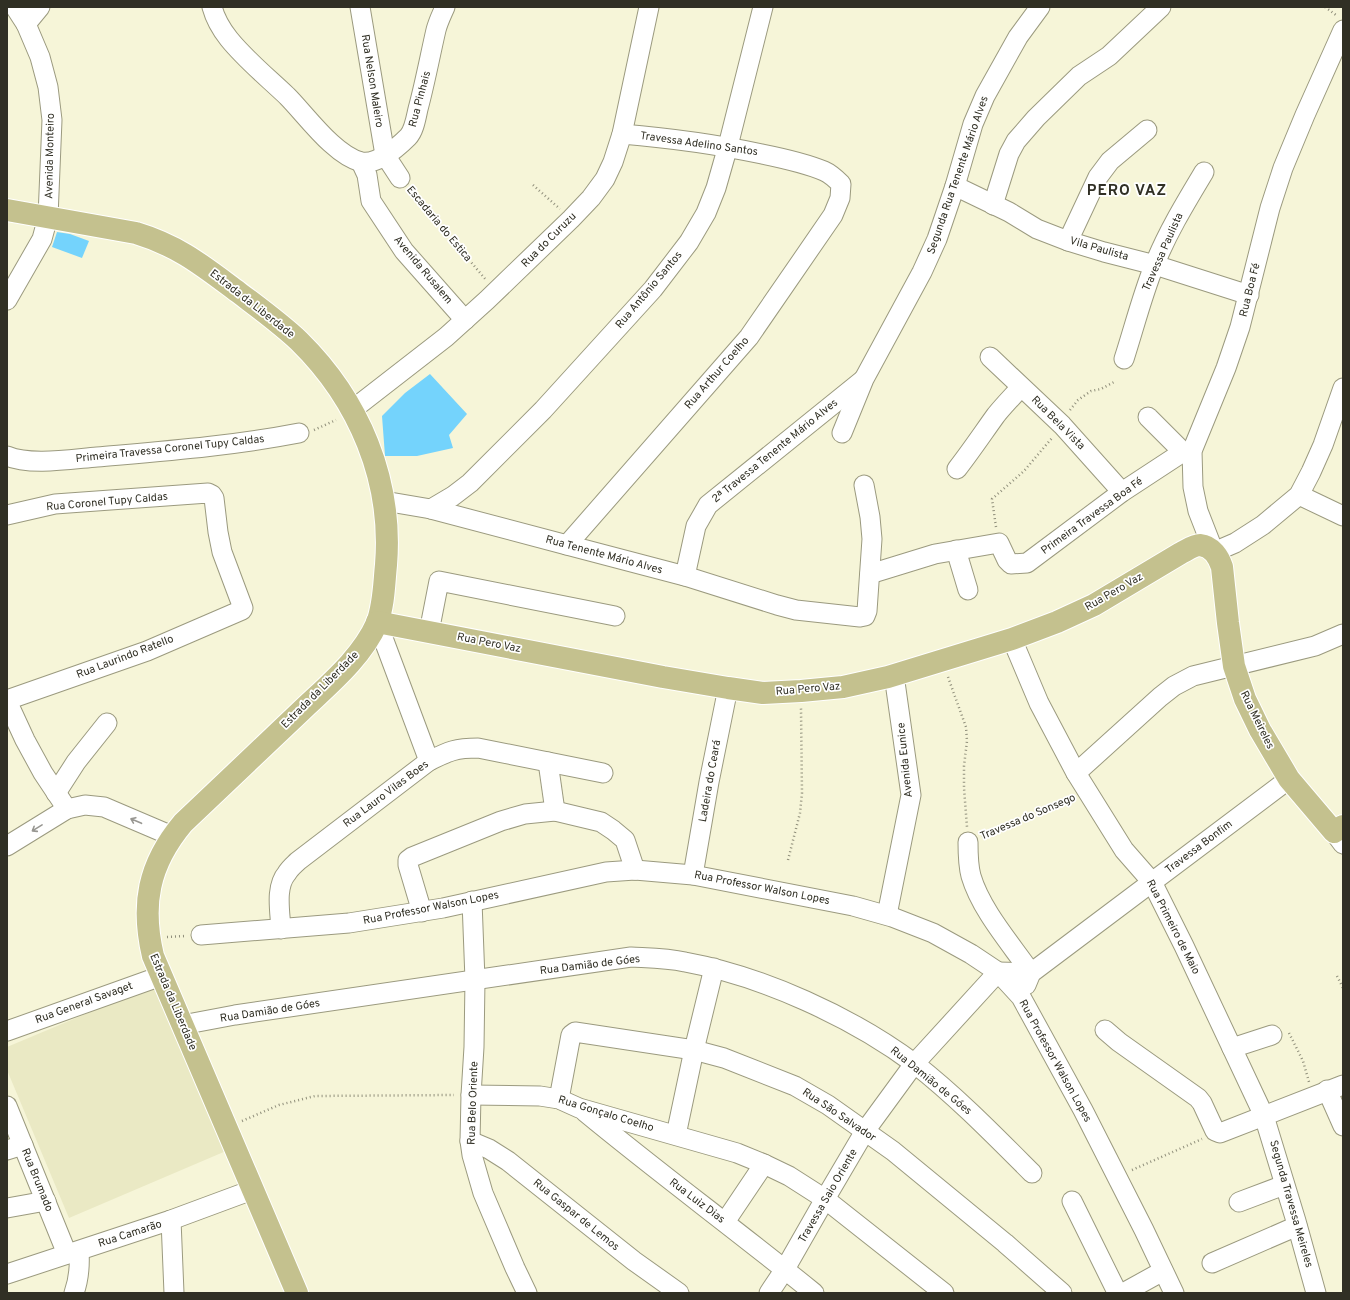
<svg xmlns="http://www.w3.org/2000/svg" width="1350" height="1300" font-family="Overpass,sans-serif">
<rect width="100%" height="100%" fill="#f6f5d8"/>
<!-- built -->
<path fill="#eae9c4" d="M157,984L226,1151L69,1218L7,1070V1047Z"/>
<!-- building -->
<g fill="#74d3fc">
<path d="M57,232L70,234L89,241L82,258L52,247Z"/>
<path d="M430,374L467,414L449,435L453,448L417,456H385L382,416L405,393Z"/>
</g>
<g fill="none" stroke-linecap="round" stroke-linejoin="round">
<!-- minor casing -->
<g stroke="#9b9a7f" stroke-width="21">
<g id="minor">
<path d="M212,7C215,18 221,29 229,39C246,60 267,77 287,96C306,115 334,155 361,162C377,165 397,148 408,137C414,131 416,118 418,109C425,83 430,56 436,30C438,22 442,14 445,7"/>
<path d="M360,7L385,155L400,178"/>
<path d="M26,24L40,7"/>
<path d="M1343,30L1305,115L1283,168L1270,208L1240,327L1226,368L1192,451L1193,487L1198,511L1214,552L1235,543L1263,525L1299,495L1311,472L1323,445L1343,388"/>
<path d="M361,162L367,175L371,201L404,251L465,320"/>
<path d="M955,186L1009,212L1037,229L1068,241L1104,252L1155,265L1249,295"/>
<path d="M993,205L1009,154L1016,141L1036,118L1079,76L1109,56L1161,7"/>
<path d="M1068,241L1098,177L1110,161L1147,130"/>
<path d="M7,300L42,239L48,217L52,120L48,87L40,57L26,24L15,7"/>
<path d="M990,357L1062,425L1122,492"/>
<path d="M1124,359C1134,328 1142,296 1154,266C1167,233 1186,202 1204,172"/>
<path d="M352,410L446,337L487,300L571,219L591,198L605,179L613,162L622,134L649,7"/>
<path d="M1148,417L1183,452"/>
<path d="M842,433L864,379L922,272L937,239L955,186L973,124L985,96L1018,37L1040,7"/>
<path d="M7,456C30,466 72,459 97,457C165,451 232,446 299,433"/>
<path d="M957,469C971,451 983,433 996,415C1004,405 1013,396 1021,387"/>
<path d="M1299,495L1343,516"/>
<path d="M384,501L431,509L567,545L685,576L777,605L796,610L860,617L865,616L867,611L872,539L870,517L864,485"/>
<path d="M431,509L453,496L470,483L543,410L653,289L689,242L706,213L716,188L728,146L763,7"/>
<path d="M7,515L55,504L208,493L212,495L214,498L218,532L222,552L243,608L242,610L147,651L7,700"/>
<path d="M567,545L749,337L833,215L840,198L841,184C836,179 831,174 824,171C805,163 782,158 762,154C715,144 669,138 622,134"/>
<path d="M956,550L968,590"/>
<path d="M870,574L935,554L999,543L1007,560L1011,564L1027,563L1122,492L1183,452L1192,451"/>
<path d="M685,576L696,526L708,505L863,380"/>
<path d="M377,622L429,761"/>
<path d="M429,632L439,581L615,616"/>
<path d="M1012,639L1039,703L1076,773L1124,850L1152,882L1184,946L1264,1116L1296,1221L1316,1293"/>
<path d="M7,701L25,740L43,773L67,809"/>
<path d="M548,762L555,811"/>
<path d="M1076,773L1160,697L1174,686L1193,676L1315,646L1343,634"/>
<path d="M56,793L76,762L107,723"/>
<path d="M1334,832L1343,844"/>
<path d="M968,842C968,854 968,865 971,876C981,910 1011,944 1031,973"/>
<path d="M7,846L67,809L85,805L104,807L172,836"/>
<path d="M693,875L709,782L728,688"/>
<path d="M472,901L475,980L474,1047L471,1095L470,1141L472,1155L483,1193L515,1268L527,1293"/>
<path d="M422,912L408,865V860L412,857L501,821L525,814L555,811L601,822L613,830L625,840L635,870"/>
<path d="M887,915L911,795L894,675"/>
<path d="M281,929C280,911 275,887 287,873C290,868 294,865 298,861L429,761C449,751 456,748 478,748L603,773"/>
<path d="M201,935L349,923L443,908L606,872L635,870L693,875L853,906L892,917L933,933L971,954L998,972L1021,997L1083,1110L1144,1230L1174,1293"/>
<path d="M1026,985L1031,973L1289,779"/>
<path d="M182,1025L235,1015L631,957C649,958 667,958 685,962C762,976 852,1017 915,1064C957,1097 994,1135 1032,1173"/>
<path d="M1105,1030L1119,1042L1198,1098L1202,1103L1215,1131L1220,1133L1343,1085"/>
<path d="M7,1031L161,976"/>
<path d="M1232,1048L1272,1035"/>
<path d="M1327,1090L1343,1126"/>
<path d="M471,1095L540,1096L559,1099L579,1108L737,1153L764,1164L789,1176L825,1199L944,1293"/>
<path d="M559,1099L571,1035L575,1032L694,1050L724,1058L795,1086L828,1105L893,1151L1005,1243L1062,1293"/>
<path d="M7,1106L67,1254"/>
<path d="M585,1112C660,1174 739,1232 814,1293"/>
<path d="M676,1135L694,1050L714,968"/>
<path d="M470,1141L489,1149L508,1161L634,1261L679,1293"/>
<path d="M7,1150L23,1145"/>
<path d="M1072,1201L1116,1290L1120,1293L1125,1292L1163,1271"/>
<path d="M1239,1202L1284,1185"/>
<path d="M7,1208L46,1201"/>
<path d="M171,1220L174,1293"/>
<path d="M725,1222L764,1164"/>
<path d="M1212,1263L1297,1226"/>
<path d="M7,1274L171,1220L252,1190"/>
<path d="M74,1293C79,1279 80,1266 79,1251"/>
<path d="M769,1293L785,1269L825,1199L865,1131L914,1064L998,972L1031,973"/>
</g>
</g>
<!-- major casing -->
<g stroke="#fff" stroke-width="24">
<g id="major">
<path d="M7,210L136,233C179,246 203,266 238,292C259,308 280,323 299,341C359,400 393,480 386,565C384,584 384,605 377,623C361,659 327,686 300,712C261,749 222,786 183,823C148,865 141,905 153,956L297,1293"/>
<path d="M377,622L663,677L728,688L763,693L801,691L843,687L888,677L1012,639L1057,622L1094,605L1181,553C1187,550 1194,545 1200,545C1212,546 1219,558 1222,567L1228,623L1234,666L1245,699L1260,730L1289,779L1334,832L1343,826"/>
</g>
</g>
<!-- path -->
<g stroke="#908f7b" stroke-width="2.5" stroke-dasharray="1 3" stroke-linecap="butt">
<path d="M1325,7L1336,15"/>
<path d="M533,185L560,209"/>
<path d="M410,189L486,280"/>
<path d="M1070,410L1078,400L1091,391L1101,389L1114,382"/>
<path d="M314,430L336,420"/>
<path d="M996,527L992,499L1024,471L1052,438"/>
<path d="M948,677L966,727L967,741L964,766V788L967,827"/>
<path d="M982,837L1073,798"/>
<path d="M788,860L800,813L802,793L801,708"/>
<path d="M167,937L186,936"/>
<path d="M1337,976L1343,988"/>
<path d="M1289,1033L1303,1061L1309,1082"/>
<path d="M242,1121L279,1105L315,1096L454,1095"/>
<path d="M1132,1170L1202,1139"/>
</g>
<!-- minor -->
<use href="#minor" stroke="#fff" stroke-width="19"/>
<!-- major -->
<use href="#major" stroke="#c4c18e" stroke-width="22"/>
</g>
<!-- one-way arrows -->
<defs><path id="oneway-shaft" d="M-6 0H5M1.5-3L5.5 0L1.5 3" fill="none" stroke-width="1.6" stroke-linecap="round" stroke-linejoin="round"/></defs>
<g stroke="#989792">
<use href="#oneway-shaft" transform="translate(136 821) rotate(-157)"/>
<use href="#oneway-shaft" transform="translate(37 828) rotate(148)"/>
</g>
<g text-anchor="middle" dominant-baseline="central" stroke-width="3.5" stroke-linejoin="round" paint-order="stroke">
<!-- street labels -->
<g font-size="11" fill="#302f24" stroke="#fff">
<text transform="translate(372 81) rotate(81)">Rua Nelson Maleiro</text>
<text transform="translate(420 99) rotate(-75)">Rua Pinhais</text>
<text transform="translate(699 144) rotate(8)">Travessa Adelino Santos</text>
<text transform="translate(50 156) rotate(-89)">Avenida Monteiro</text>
<text transform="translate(958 175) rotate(-71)">Segunda Rua Tenente Mário Alves</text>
<text transform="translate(439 224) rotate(50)">Escadaria do Estica</text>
<text transform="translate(549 240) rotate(-45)">Rua do Curuzu</text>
<text transform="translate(1099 249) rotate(16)">Vila Paulista</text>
<text transform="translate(1163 252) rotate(-66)">Travessa Paulista</text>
<text transform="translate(423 270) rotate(50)">Avenida Rusalem</text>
<text transform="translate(649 290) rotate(-50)">Rua Antônio Santos</text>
<text transform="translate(1250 290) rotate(-76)">Rua Boa Fé</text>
<text transform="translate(252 304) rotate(38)">Estrada da Liberdade</text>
<text transform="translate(717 373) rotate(-49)">Rua Arthur Coelho</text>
<text transform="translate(1058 423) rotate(45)">Rua Bela Vista</text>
<text transform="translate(170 449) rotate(-6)">Primeira Travessa Coronel Tupy Caldas</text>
<text transform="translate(775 451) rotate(-39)">2ª Travessa Tenente Mário Alves</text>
<text transform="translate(107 502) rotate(-5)">Rua Coronel Tupy Caldas</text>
<text transform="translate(1092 516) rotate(-36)">Primeira Travessa Boa Fé</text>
<text transform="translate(604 555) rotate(15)">Rua Tenente Mário Alves</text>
<text transform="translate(1114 592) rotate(-30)">Rua Pero Vaz</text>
<text transform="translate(489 643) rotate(11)">Rua Pero Vaz</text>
<text transform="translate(125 657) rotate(-21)">Rua Laurindo Ratello</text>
<text transform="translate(808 689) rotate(-5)">Rua Pero Vaz</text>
<text transform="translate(320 690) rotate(-45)">Estrada da Liberdade</text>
<text transform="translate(1257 720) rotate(64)">Rua Meireles</text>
<text transform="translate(905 760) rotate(-96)">Avenida Eunice</text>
<text transform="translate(710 781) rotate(-80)">Ladeira do Ceará</text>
<text transform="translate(386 794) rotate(-37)">Rua Lauro Vilas Boes</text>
<text transform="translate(1028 817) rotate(-23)">Travessa do Sonsego</text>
<text transform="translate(1199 847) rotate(-37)">Travessa Bonfim</text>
<text transform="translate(762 888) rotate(11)">Rua Professor Walson Lopes</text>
<text transform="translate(431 908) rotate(-11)">Rua Professor Walson Lopes</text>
<text transform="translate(1173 927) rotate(63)">Rua Primeiro de Maio</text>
<text transform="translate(590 965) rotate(-7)">Rua Damião de Góes</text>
<text transform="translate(173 1002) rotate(67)">Estrada da Liberdade</text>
<text transform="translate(84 1003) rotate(-20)">Rua General Savaget</text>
<text transform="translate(270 1011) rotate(-9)">Rua Damião de Góes</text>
<text transform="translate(1055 1061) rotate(61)">Rua Professor Walson Lopes</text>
<text transform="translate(931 1081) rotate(39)">Rua Damião de Góes</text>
<text transform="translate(473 1103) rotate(-88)">Rua Belo Oriente</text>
<text transform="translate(606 1114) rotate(17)">Rua Gonçalo Coelho</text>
<text transform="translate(839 1115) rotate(34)">Rua São Salvador</text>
<text transform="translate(37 1180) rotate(68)">Rua Brumado</text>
<text transform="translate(828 1196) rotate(-60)">Travessa Saio Oriente</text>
<text transform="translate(697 1201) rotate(37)">Rua Luiz Dias</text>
<text transform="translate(1291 1204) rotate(74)">Segunda Travessa Meireles</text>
<text transform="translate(576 1215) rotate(39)">Rua Gaspar de Lemos</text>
<text transform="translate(130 1234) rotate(-18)">Rua Camarão</text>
</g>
<!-- district labels -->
<g font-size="15" font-weight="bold" letter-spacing="1" fill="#302f24" stroke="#fff">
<text x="1127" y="191">PERO VAZ</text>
</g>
</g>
<!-- border -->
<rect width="1350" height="1300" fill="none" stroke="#302f24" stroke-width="16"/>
</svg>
